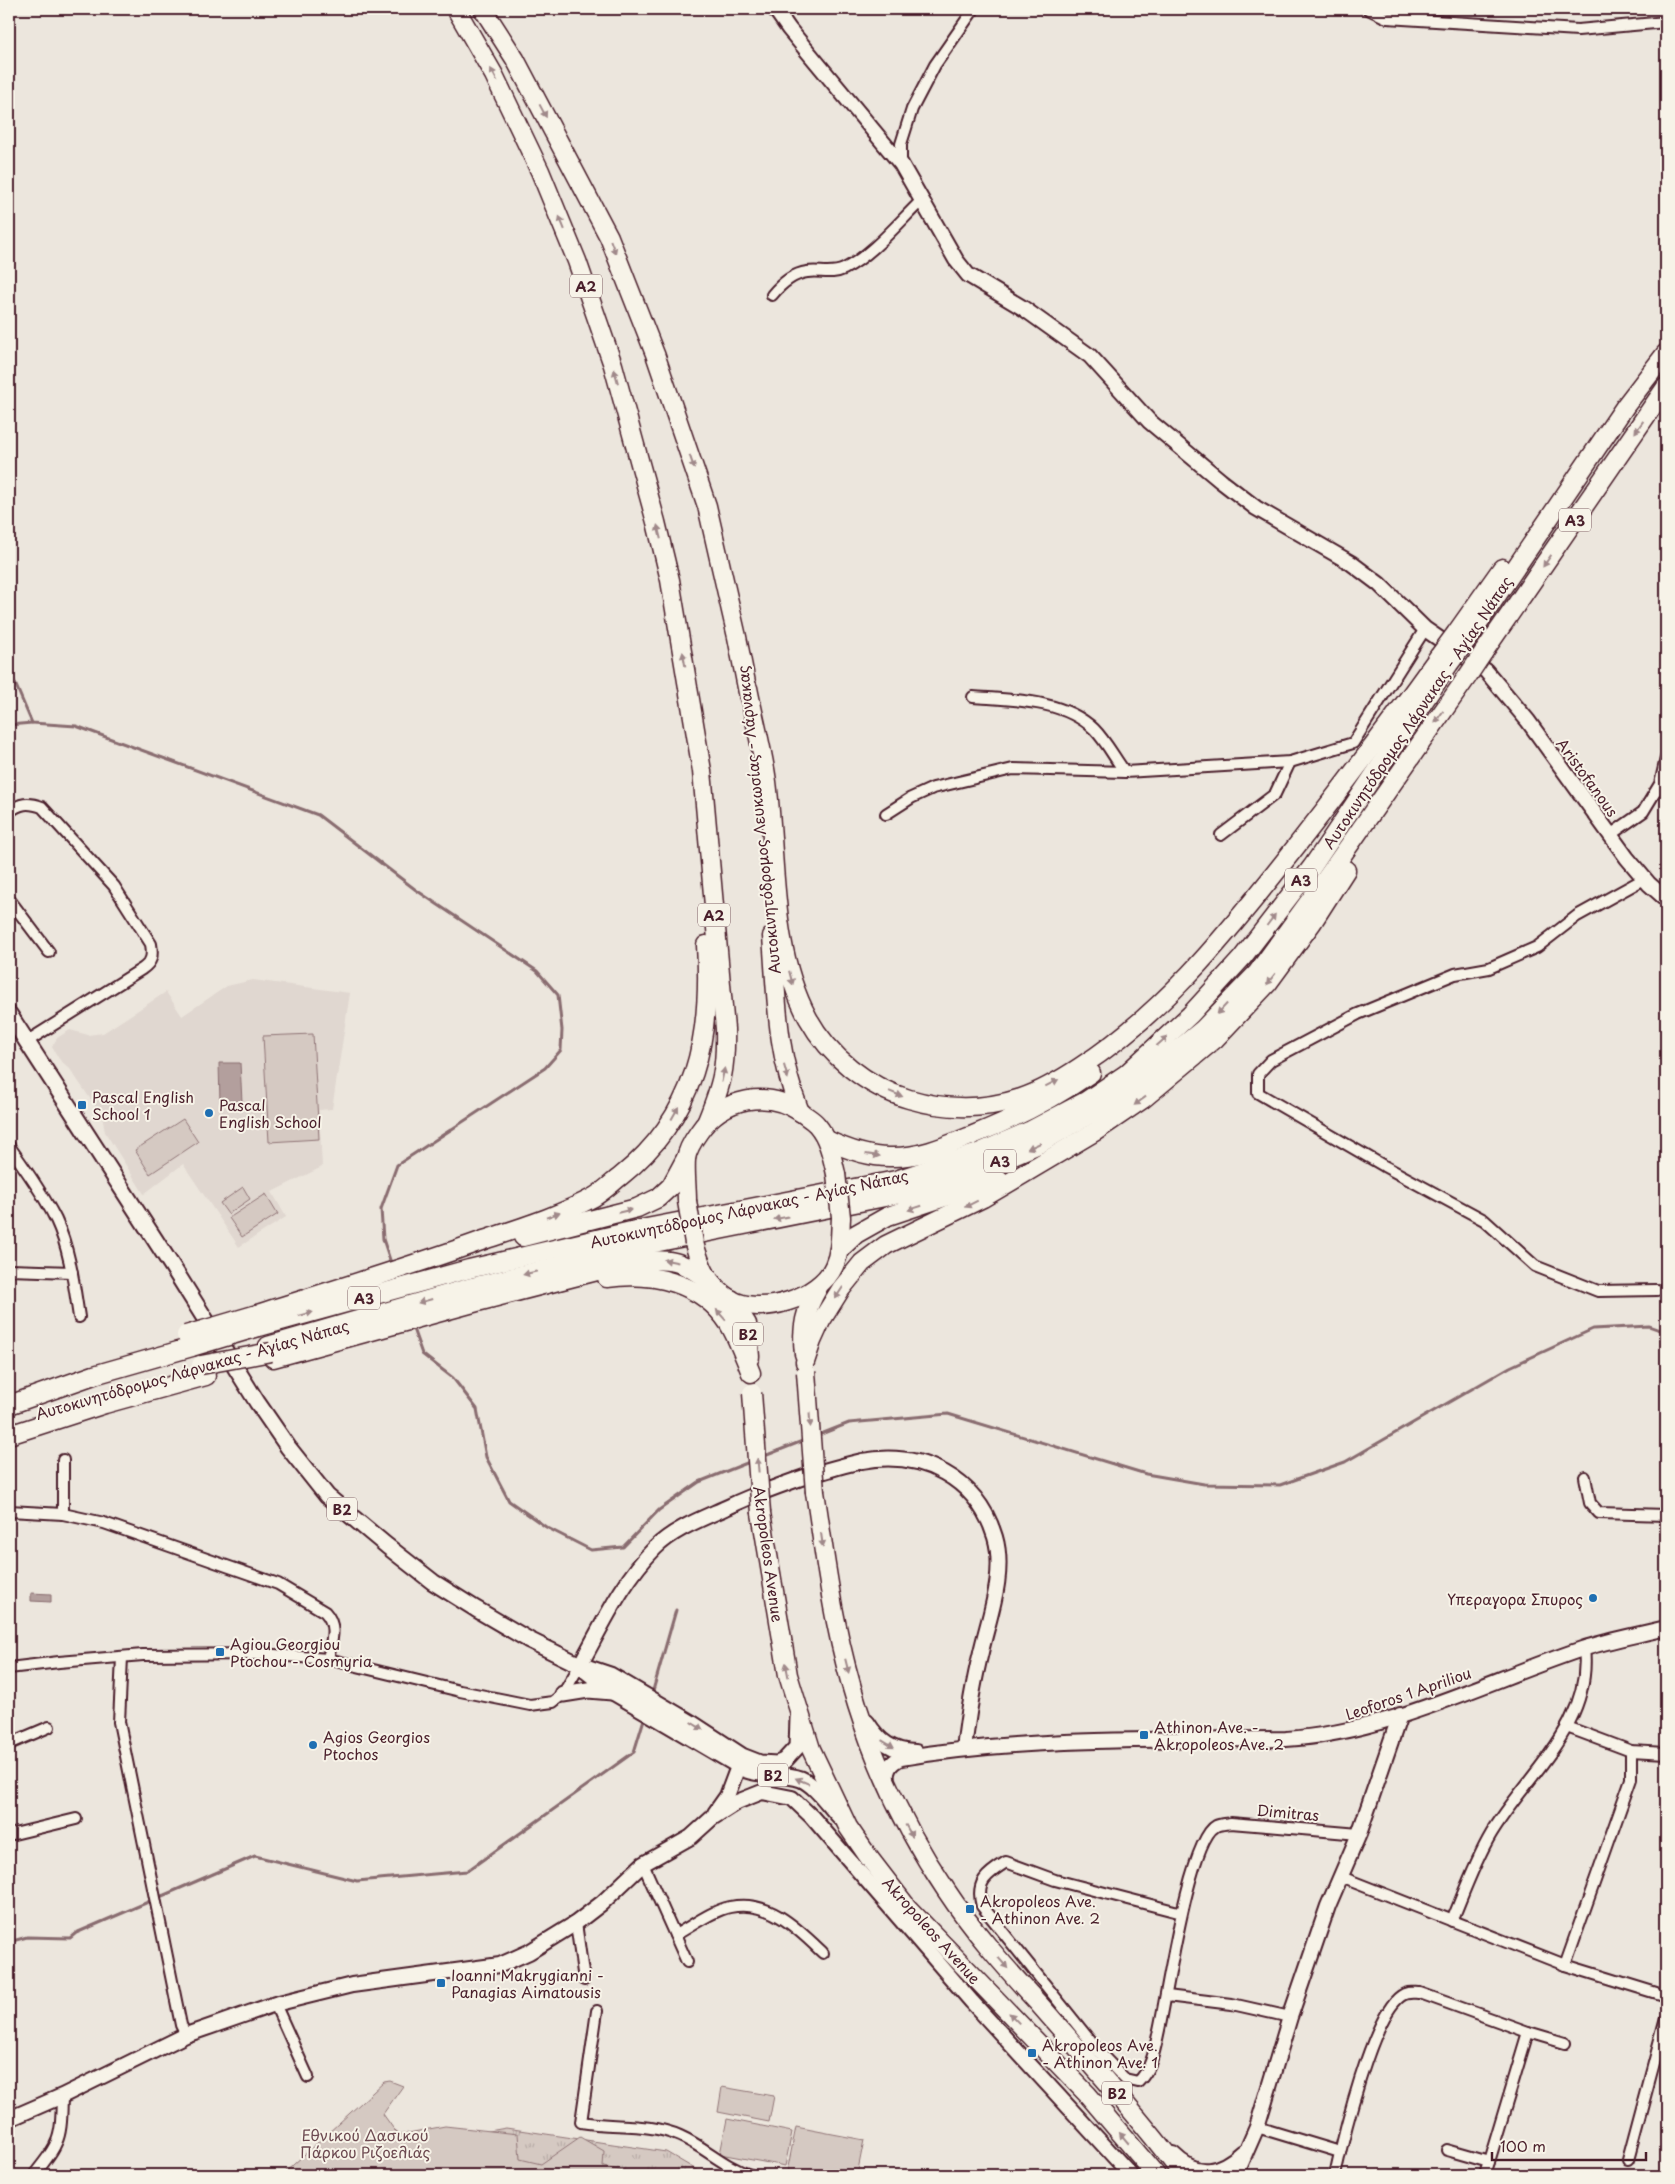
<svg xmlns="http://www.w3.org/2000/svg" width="1675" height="2184" font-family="'Playpen Sans',sans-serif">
<defs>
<pattern id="grass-tufts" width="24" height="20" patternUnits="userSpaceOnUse" patternTransform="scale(1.25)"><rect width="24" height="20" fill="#d5c9c2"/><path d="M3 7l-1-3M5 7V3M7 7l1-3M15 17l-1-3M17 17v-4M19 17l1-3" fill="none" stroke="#b8aca7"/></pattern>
</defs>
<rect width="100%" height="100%" fill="#ece6dd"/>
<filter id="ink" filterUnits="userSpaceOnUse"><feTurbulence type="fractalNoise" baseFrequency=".02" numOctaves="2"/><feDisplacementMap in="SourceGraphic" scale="10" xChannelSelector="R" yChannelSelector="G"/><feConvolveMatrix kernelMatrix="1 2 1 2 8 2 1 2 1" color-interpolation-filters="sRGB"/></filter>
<g filter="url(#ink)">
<!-- built -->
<path fill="#e0d7d0" d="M253,980L350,993L332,1109L319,1110L322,1167L272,1192L286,1217L239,1247L183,1164L144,1194L105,1132L102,1116L70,1069L59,1059L52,1047L57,1038L70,1030L88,1035L103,1033L166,992L182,1016L227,986Z"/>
<!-- grass -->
<path fill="url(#grass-tufts)" stroke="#907476" d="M362,2104L405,2138L455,2137L506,2128L666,2152L705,2175H282L337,2129Z"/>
<!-- park -->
<g fill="#d5c9c2" stroke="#907476">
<path d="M313,1034L319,1139L269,1142L263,1036Z"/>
<path d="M183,1119L198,1142L150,1174L135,1150Z"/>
<path d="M243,1187L250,1199L228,1214L220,1203Z"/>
<path d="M266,1194L278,1214L242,1237L229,1218Z"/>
<path d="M390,2081L403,2086L383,2114L398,2135L445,2126L518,2134L520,2159L541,2164L580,2137L604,2151L603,2167L646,2175H282L384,2082Z"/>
<path d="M722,2087L774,2096L769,2122L718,2112Z"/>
<path d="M727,2119L792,2132L785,2166L720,2154Z"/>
<path d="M796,2127L864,2140L857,2175H803L787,2172Z"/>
</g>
<!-- water -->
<g fill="#b39f9d" stroke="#896c6f">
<path d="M219,1063H240L242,1102L220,1103Z"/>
<path d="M31,1593L51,1594V1602L31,1601Z"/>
</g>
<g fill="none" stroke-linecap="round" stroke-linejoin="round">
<!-- stream -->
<g stroke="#896c6f" stroke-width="3">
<path d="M9,669L32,723L76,726L318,815L416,890L537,971L558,995L562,1030L561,1050L545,1068L397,1165L381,1209L383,1239L392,1266"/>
<path d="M9,725L32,723"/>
<path d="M412,1326L422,1354L453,1378L477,1409L486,1457L509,1501L546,1527L591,1550L623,1547L659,1510L699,1482L752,1461"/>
<path d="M816,1436L849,1423L948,1414L1146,1474L1204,1484L1280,1485L1345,1462L1510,1367L1593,1329L1649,1326L1666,1332"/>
<path d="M762,1457L805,1440"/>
<path d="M652,1694L676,1610"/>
<path d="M9,1942L27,1937L70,1938L76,1933L255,1856L357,1881L467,1871L634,1752L645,1716"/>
</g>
<!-- street casing -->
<g stroke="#4a1f2b" stroke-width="14">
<g id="street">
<path d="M1368,9L1387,18L1578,30L1666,22"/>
<path d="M901,164V144L912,109L935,65L974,9"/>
<path d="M772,295C781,284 792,274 807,272C819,270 832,275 844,269C872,255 899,222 922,200"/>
<path d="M973,697C1012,700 1063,699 1094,729C1106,741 1115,759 1125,772"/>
<path d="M9,812C20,803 28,802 42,807L114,886L151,944C153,956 152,962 142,969L26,1042"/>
<path d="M886,814L911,798L933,788L1013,769L1125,772L1290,762L1353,743L1425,629"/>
<path d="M1221,835L1275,794L1290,762"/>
<path d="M1610,835L1643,812L1660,784L1666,758"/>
<path d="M1644,879L1577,916L1537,947L1489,968L1455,974L1358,1014L1271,1060L1258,1074V1093L1384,1166L1484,1220L1535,1266L1598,1291L1657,1290"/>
<path d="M9,899L49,952"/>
<path d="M9,1146C26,1170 43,1194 56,1220C70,1250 74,1285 79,1317"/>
<path d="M9,1270L72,1272"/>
<path d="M1585,1477L1590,1503L1599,1513L1666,1515"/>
<path d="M9,1511L63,1514L104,1523L278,1584L325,1612C338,1626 331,1642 328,1659"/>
<path d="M63,1514V1460"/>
<path d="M122,1657L119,1722L181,2025L186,2035"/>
<path d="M9,1668L59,1662L143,1655L261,1654L328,1659L460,1691L530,1705L553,1702L563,1694L580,1665"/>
<path d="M1567,1727L1631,1751L1666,1753"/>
<path d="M9,1744L49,1727"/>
<path d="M9,1833L14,1834L76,1819"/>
<path d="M643,1864L687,1962"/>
<path d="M1341,1877L1565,1965L1666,1996"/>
<path d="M1182,1913L1055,1880L1006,1862C987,1874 975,1882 982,1906L1100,2053L1125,2079L1138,2082C1152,2069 1155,2048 1159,2030C1167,1995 1189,1840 1216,1826C1220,1824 1226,1824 1231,1823L1359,1834"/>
<path d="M1452,1921C1464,1892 1475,1861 1491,1834C1526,1775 1593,1725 1584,1648"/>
<path d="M576,1923L584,1980"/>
<path d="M675,1935C692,1926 711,1911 730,1907C769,1899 798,1929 823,1953"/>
<path d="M1565,1965L1631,1779V1751"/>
<path d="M1167,1996L1232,2004L1290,2017"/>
<path d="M275,2004L308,2077"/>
<path d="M597,2011L581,2122C614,2128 648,2122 680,2136C705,2147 724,2167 750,2175"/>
<path d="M1257,2127L1340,2152"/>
<path d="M1447,2150L1489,2162"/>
<path d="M1628,2160L1666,2018"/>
<path d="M34,2175C61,2141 61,2139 62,2096"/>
<path d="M1335,2175C1343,2138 1372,2016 1401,1996C1407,1991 1413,1993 1420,1993L1528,2032L1565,2043"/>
<path d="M1485,2175L1528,2032"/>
</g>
</g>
<!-- secondary casing -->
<g stroke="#4a1f2b" stroke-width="18">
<g id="secondary">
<path d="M775,9L789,29L901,164L956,260L968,275L1023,308L1090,356L1149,421L1221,481L1256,508L1351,563L1379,584L1425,629L1486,671L1528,721L1627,858L1649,884L1666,899"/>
<path d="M580,1665C602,1626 622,1581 655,1548C675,1528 704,1518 730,1506C755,1494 781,1485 807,1476C825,1471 843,1465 862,1461C922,1450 977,1478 995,1537C1006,1574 989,1616 981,1652C973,1684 968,1716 964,1749"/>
<path d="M867,1722C879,1741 892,1752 916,1752"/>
<path d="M887,1784C885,1771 889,1763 901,1758C1028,1737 1157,1740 1286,1739C1387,1733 1486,1681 1582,1649C1609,1640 1638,1635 1666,1628"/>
<path d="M715,1813L727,1796L742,1756"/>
<path d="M9,2119L62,2096L186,2035L275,2004L352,1985L500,1965L529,1952L576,1923L602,1903L643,1864L691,1837L712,1818L737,1802L762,1792L792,1798L812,1817L972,2002L1131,2175"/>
<path d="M1173,2154C1198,2179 1220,2173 1243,2152"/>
<path d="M1236,2175L1257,2127L1290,2017L1328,1906L1359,1834L1400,1715"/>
</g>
</g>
<!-- primary casing -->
<g stroke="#4a1f2b" stroke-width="19">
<g id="primary">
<path d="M9,1014L172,1266L257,1402L288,1447L327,1496L387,1546L433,1582L476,1609L529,1640L580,1665L610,1675L693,1724L742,1756L760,1763L777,1764L784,1761L797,1747L798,1718"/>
<path d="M585,1670L613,1692L746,1770C764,1776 784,1773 801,1779C817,1786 829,1806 841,1818"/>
<path d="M563,1694L588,1690L612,1692"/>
</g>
</g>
<!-- highway casing -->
<g stroke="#4a1f2b" stroke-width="21">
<g id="highway">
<path d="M456,9L494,75L540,171L577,261L613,365L656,522L670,580L702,771L725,1029C726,1069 722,1084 707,1121"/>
<path d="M483,9L515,59L609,237L655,354L707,506L737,637L749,698"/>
<path d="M1456,633L1502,568"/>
<path d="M1466,641L1626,405L1666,353"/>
<path d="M1483,653L1666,387"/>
<path d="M748,688C754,719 763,751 767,782C777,860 770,948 808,1018C829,1056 867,1087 909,1099C946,1110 984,1110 1021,1098C1042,1091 1062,1079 1080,1067C1162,1014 1223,939 1283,863C1337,795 1388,727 1439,656"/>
<path d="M772,936C777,1000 776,1051 800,1112"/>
<path d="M827,1140C846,1149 867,1157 889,1157C919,1158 946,1146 973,1135C1016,1118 1054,1099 1091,1073"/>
<path d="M687,1201C687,1188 685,1173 686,1159C687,1151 694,1139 699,1132C723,1097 768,1089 802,1113C807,1117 813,1120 817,1125C829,1139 832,1157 836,1174"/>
<path d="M523,1237L637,1208L658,1198L671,1186L686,1158"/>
<path d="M694,1243C701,1267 707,1284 730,1299C760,1317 820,1298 834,1266C841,1251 840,1234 841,1217"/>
<path d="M839,1250L856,1234L888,1216L999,1179"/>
<path d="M607,1278C653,1272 702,1282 729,1324C738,1339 744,1356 751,1373"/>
<path d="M731,1299L747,1324L750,1357"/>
<path d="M254,1315C330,1291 406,1268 481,1241C519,1228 559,1216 594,1197C604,1191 612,1183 621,1176C696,1116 712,1037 706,945"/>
<path d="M259,1327L469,1269L631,1231L896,1180L978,1153L1031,1130L1086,1101L1126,1074L1190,1015L1242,958L1312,867L1449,664"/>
<path d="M268,1346L472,1287L639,1246L900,1194L983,1168L1039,1144L1094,1112L1135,1085L1203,1029L1257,973L1327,877L1467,677"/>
<path d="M804,1354C801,1328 805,1310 818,1288"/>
<path d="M273,1358L477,1302L632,1262C670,1257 682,1260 713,1284"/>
<path d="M805,1362L812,1341L821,1321L841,1289L862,1263L886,1245L983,1198L1096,1131L1143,1099L1215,1039L1268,983L1312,923L1346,870"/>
<path d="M9,1405L94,1375L192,1347"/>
<path d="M9,1435L105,1404L206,1376"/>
<path d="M815,1492C822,1536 827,1579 836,1622C855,1718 891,1809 946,1890C973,1931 1006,1968 1039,2004C1088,2060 1138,2116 1183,2175"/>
<path d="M761,1513L788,1675L811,1749L848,1827L870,1859L907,1907L1088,2095L1156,2175"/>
</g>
</g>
<!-- street -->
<use href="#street" stroke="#f7f3e8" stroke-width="10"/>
<!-- secondary -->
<use href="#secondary" stroke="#f7f3e8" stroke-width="14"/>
<!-- primary -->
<use href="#primary" stroke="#f7f3e8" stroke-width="15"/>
<!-- highway -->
<use href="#highway" stroke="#f7f3e8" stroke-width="18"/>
<!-- highway-bridge casing -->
<g stroke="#4a1f2b" stroke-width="21" stroke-linecap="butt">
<g id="highway-bridge">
<path d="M1439,656L1456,633"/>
<path d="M1449,664L1466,641"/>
<path d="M1467,677L1483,653"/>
<path d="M836,1174L841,1217"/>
<path d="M687,1201L694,1243"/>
<path d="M186,1335L254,1315"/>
<path d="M192,1347L259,1327"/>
<path d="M201,1365L271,1352"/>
<path d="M806,1372L815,1492"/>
<path d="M752,1393L761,1513"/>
</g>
</g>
<!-- highway-bridge -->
<use href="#highway-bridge" stroke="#f7f3e8" stroke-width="18"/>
</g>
<!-- one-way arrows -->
<defs><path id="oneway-solid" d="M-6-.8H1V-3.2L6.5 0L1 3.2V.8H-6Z" transform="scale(1.25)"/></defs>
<g fill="#a0898a">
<use href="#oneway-solid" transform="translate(494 75) rotate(-118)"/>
<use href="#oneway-solid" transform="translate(543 111) rotate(62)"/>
<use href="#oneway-solid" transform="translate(562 223) rotate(-112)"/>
<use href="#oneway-solid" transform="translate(613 247) rotate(69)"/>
<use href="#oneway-solid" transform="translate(616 376) rotate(-105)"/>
<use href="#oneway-solid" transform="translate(1639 427) rotate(125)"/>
<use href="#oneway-solid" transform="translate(692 462) rotate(71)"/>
<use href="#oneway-solid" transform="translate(659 532) rotate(-104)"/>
<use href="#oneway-solid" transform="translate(1547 561) rotate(125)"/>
<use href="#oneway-solid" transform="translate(684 659) rotate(-100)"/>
<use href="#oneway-solid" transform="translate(1439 717) rotate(125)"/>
<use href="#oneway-solid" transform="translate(1271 920) rotate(-53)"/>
<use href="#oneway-solid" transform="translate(791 978) rotate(75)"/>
<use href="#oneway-solid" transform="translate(1271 979) rotate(128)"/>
<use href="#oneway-solid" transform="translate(1222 1009) rotate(133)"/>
<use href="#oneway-solid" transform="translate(1162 1041) rotate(-42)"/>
<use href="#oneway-solid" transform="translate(786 1072) rotate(74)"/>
<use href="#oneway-solid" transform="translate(723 1075) rotate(-78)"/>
<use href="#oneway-solid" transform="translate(1052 1083) rotate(-27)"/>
<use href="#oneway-solid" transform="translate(896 1094) rotate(22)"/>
<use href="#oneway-solid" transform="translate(1140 1101) rotate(144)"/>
<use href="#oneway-solid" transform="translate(675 1113) rotate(-61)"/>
<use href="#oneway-solid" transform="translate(1034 1146) rotate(156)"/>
<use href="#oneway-solid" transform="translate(873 1155) rotate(8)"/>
<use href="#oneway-solid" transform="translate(971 1204) rotate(154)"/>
<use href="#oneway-solid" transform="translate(915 1208) rotate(163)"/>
<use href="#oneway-solid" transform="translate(625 1211) rotate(-14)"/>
<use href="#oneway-solid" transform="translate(553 1215) rotate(-20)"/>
<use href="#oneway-solid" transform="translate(781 1218) rotate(169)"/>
<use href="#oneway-solid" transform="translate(671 1261) rotate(-169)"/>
<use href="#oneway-solid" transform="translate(530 1273) rotate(166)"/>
<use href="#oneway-solid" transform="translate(839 1293) rotate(123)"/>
<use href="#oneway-solid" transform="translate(425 1301) rotate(164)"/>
<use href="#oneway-solid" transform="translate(306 1314) rotate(-15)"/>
<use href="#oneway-solid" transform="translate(721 1315) rotate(-131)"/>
<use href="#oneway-solid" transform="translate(810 1420) rotate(86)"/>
<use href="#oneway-solid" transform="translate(758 1465) rotate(-95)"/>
<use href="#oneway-solid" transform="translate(822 1540) rotate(82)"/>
<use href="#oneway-solid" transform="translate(847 1666) rotate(76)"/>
<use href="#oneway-solid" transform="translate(787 1670) rotate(-101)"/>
<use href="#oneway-solid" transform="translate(697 1726) rotate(32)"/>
<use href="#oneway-solid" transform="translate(888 1744) rotate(31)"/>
<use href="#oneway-solid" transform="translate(802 1781) rotate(-157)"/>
<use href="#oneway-solid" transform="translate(909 1831) rotate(61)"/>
<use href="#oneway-solid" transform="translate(1003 1963) rotate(49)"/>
<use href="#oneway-solid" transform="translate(1014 2018) rotate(-134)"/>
<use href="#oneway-solid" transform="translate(1124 2138) rotate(-130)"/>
</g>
</g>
<!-- markers -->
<g fill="#1f6fb2" stroke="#f7f3e8" stroke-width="2">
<rect x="77" y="1100" width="10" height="10" rx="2.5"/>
<circle cx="209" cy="1113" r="5"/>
<circle cx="1593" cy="1598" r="5"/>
<rect x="215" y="1647" width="10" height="10" rx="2.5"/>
<rect x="1139" y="1730" width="10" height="10" rx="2.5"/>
<circle cx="313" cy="1745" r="5"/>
<rect x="965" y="1904" width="10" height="10" rx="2.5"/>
<rect x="436" y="1978" width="10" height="10" rx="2.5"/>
<rect x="1027" y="2048" width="10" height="10" rx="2.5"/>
</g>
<g text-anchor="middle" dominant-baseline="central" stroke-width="4" stroke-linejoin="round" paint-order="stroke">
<!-- shield labels -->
<g fill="#f7f3e8" stroke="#7e5f64" stroke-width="1">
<rect x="570" y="274.5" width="32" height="23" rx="4"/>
<rect x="1559" y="508.5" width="32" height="23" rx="4"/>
<rect x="1285" y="868.5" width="32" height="23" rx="4"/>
<rect x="698" y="903.5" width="32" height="23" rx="4"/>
<rect x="984" y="1149.5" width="32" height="23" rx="4"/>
<rect x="348" y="1286.5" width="32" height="23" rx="4"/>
<rect x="733" y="1322.5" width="30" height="23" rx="4"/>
<rect x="327" y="1497.5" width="30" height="23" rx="4"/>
<rect x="758" y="1763.5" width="30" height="23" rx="4"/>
<rect x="1102" y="2081.5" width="30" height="23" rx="4"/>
</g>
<g font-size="14" font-weight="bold" fill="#4a1f2b">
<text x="586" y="286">A2</text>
<text x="1575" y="520">A3</text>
<text x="1301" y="880">A3</text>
<text x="714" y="915">A2</text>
<text x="1000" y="1161">A3</text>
<text x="364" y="1298">A3</text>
<text x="748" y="1334">B2</text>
<text x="342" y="1509">B2</text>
<text x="773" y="1775">B2</text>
<text x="1117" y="2093">B2</text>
</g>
<!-- street labels -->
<g font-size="15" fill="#4a1f2b" stroke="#f7f3e8">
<text transform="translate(1417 712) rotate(-56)">Αυτοκινητόδρομος Λάρνακας - Αγίας Νάπας</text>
<text transform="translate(1588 777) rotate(54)">Aristofanous</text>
<text transform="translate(758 820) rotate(-96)">Αυτοκινητόδρομος Λευκωσίας - Λάρνακας</text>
<text transform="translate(749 1208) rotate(-12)">Αυτοκινητόδρομος Λάρνακας - Αγίας Νάπας</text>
<text transform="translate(192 1369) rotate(-16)">Αυτοκινητόδρομος Λάρνακας - Αγίας Νάπας</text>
<text transform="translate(769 1554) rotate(82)">Akropoleos Avenue</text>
<text transform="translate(1408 1693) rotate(-19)">Leoforos 1 Apriliou</text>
<text transform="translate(1288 1812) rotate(5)">Dimitras</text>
<text transform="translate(932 1930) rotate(48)">Akropoleos Avenue</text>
</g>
<!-- poi labels -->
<g font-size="15" fill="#4a1f2b" stroke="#f7f3e8" text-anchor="start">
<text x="92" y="1096">Pascal English<tspan x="92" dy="17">School 1</tspan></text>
<text x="219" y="1104">Pascal<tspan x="219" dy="17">English School</tspan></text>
<text x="1583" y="1598" text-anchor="end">Υπεραγορα Σπυρος</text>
<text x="230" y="1643">Agiou Georgiou<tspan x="230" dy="17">Ptochou - Cosmyria</tspan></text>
<text x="1154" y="1726">Athinon Ave. -<tspan x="1154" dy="17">Akropoleos Ave. 2</tspan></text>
<text x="323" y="1736">Agios Georgios<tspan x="323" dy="17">Ptochos</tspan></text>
<text x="980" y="1900">Akropoleos Ave.<tspan x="980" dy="17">- Athinon Ave. 2</tspan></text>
<text x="451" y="1974">Ioanni Makrygianni -<tspan x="451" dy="17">Panagias Aimatousis</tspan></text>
<text x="1042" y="2044">Akropoleos Ave.<tspan x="1042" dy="17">- Athinon Ave. 1</tspan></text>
</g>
<!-- park labels -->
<g font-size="15" fill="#6d4a51" stroke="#f7f3e8">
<text x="365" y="2134">Εθνικού Δασικού<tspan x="365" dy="17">Πάρκου Ριζοελιάς</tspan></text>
</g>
</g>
<!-- margin -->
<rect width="1675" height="2184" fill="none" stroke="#f7f3e8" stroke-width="30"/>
<rect x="15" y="15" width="1645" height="2154" fill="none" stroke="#4a1f2b" stroke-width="2" filter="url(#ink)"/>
<!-- scale -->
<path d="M1492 2152v8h154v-8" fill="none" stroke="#4a1f2b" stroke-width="2.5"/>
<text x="1500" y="2152" font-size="15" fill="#4a1f2b" stroke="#f7f3e8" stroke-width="4" paint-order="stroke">100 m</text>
</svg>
